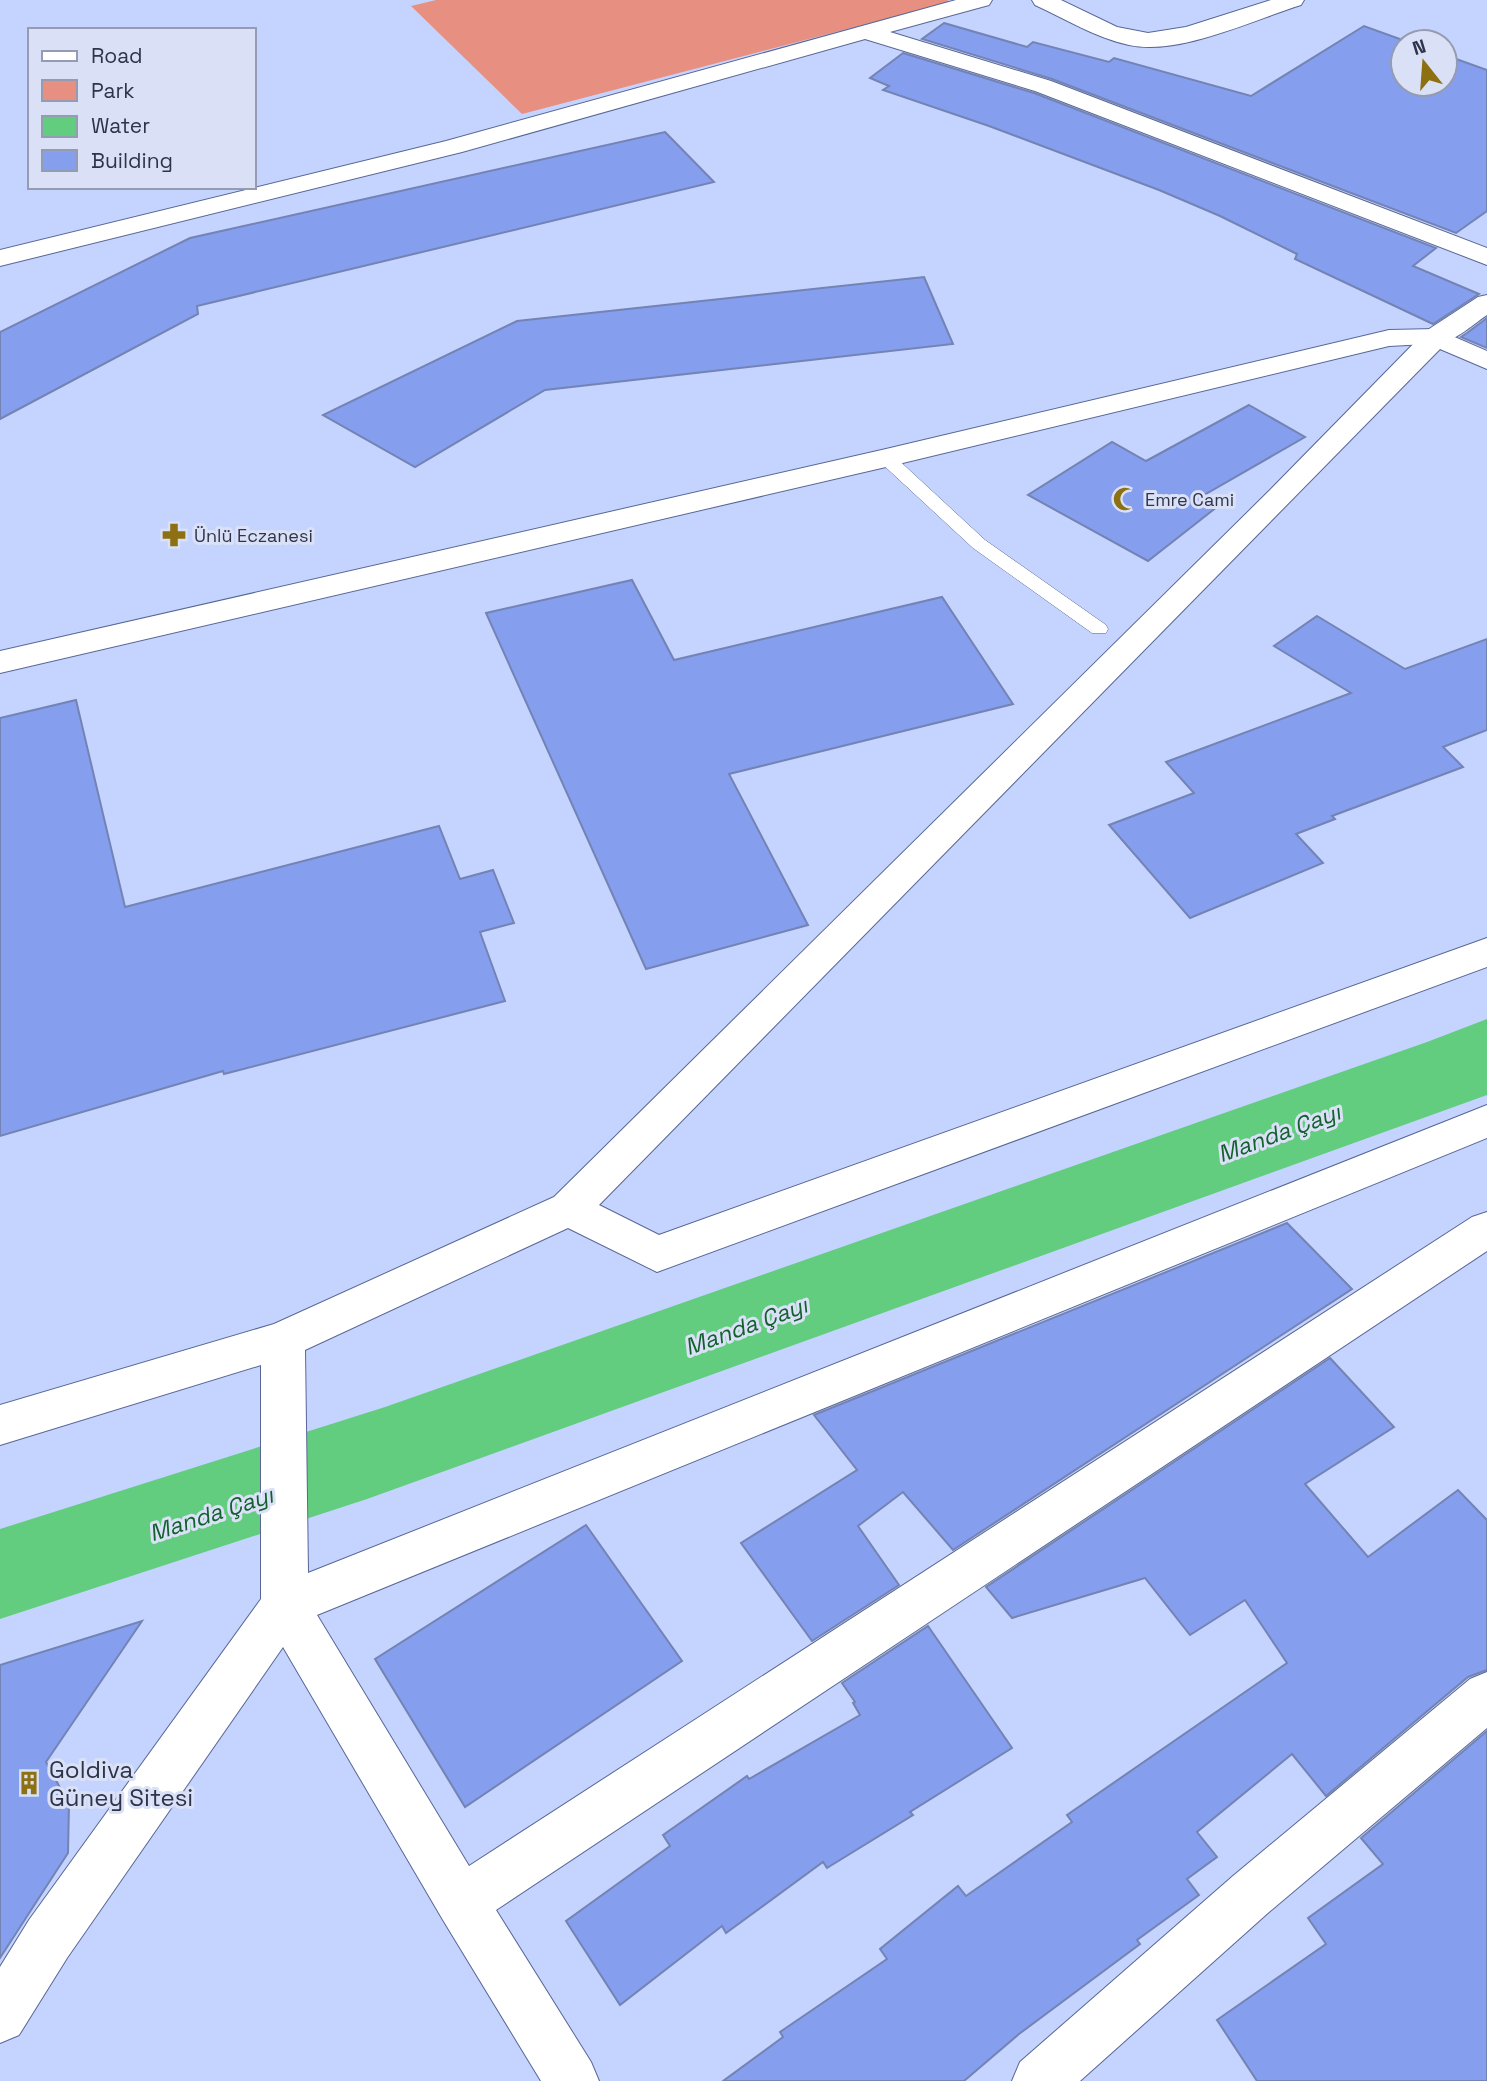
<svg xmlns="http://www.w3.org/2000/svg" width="1487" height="2081" font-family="'Space Grotesk',sans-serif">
<rect width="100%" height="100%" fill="#c5d4fe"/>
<!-- green -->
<path fill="#e79081" d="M436,0H947L951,2L522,114L411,6Z"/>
<!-- water -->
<path fill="#62cd7e" d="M1487,1019V1095L367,1499L0,1619V1529L385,1407L1427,1042Z"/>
<!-- building -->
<g fill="#859eee" stroke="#7383b4" stroke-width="2">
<path d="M944,23L1027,47L1033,42L1109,62L1114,58L1251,96L1364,26L1408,42H1403V84H1445V55L1487,70V211L1456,233L1052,79L922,39Z"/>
<path d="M903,53L1034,93L1436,248L1413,266L1479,294L1433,324L1295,259L1297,254L1220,216L1159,190L989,126L883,90L889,86L870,78Z"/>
<path d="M665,132L714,182L197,306L198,314L0,419V332L190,238Z"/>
<path d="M924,277L953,344L545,390L415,467L323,415L517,321Z"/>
<path d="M1487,318V348L1461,337L1467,333Z"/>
<path d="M1249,405L1305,437L1206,494L1222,503L1148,561L1028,495L1112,442L1146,461Z"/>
<path d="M632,580L674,660L942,597L1013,704L729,774L808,925L646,969L486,613Z"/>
<path d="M1317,616L1405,669L1487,639V730L1443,747L1463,767L1332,816L1335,819L1296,834L1323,863L1190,918L1109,825L1194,793L1166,762L1351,693L1274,646Z"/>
<path d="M76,700L125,907L439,826L460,879L493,870L514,923L480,932L505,1001L224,1074L223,1071L0,1136V718Z"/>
<path d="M1287,1223L1352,1289L953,1550L903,1492L858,1526L899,1585L812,1641L741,1543L857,1470L814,1415Z"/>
<path d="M1330,1358L1394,1427L1305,1484L1368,1557L1458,1490L1487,1520V1670L1468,1677L1326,1796L1292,1754L1197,1832L1217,1857L1187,1879L1199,1895L1137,1940L1140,1944L1019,2034L964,2081H723L783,2037L780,2032L887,1959L880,1949L958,1886L966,1896L1072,1822L1067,1815L1287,1663L1245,1600L1190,1635L1145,1578L1012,1618L986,1587Z"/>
<path d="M586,1525L682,1661L465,1807L375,1659Z"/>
<path d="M142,1621L46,1762L69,1804L68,1853L0,1958V1665Z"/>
<path d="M928,1626L1012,1748L910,1812L913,1815L827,1868L823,1862L726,1933L722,1926L620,2005L566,1921L670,1846L663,1835L747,1776L749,1779L860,1715L853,1703L855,1702L842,1683Z"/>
<path d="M1487,1731V2081H1257L1217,2020L1326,1944L1308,1918L1383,1864L1361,1838Z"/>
</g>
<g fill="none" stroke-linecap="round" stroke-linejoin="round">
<!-- service casing -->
<g stroke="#586796" stroke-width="1">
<path id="service" d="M886,453L892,454L985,540L1106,625L1108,629L1106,633H1092L973,548L880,462L877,458Z"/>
</g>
<!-- minor casing -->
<g stroke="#586796" stroke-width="2">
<g id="minor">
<path d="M956,0H992L989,5L890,32L1051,81L1487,248V265L1035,91L865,39L462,152L0,266V250L446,141Z"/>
<path d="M1032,0H1061L1117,27L1148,33L1186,27L1271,0H1304L1301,5C1253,20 1179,56 1129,45C1096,38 1066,19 1035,5Z"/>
<path d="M1436,329L1487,351V369L1440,349L599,1205L659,1235L1487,938V967L657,1272L568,1228L305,1350L308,1573L1487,1105V1138L317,1615L469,1866L1472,1217L1487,1212V1251L496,1910L591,2062L599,2081H541L443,1920L283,1647L67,1958L19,2035L0,2043V1967L29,1920L261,1599V1365L0,1445V1405L274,1324L554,1197L1270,490L1426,331Z"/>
<path d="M1487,1672V1728L1269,1912L1080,2081H1012L1020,2062L1233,1876L1470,1679Z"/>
</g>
</g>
<!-- tertiary casing -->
<g stroke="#586796" stroke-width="2">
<path id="tertiary" d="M1436,329L1446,331L1450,337L1446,343L1389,346L886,467L0,673V651L886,449L1389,330Z"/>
</g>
<!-- secondary casing -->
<g stroke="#586796" stroke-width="2">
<path id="secondary" d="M1487,295V315C1469,327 1449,348 1426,343L1422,337L1426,331L1478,297Z"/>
</g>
<!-- service -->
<use href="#service" fill="#fff" fill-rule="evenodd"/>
<!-- minor -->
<use href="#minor" fill="#fff" fill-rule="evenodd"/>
<!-- tertiary -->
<use href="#tertiary" fill="#fff" fill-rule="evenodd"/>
<!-- secondary -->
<use href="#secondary" fill="#fff" fill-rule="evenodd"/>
</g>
<!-- icons -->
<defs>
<g id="mosque-bare" transform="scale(1.89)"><path d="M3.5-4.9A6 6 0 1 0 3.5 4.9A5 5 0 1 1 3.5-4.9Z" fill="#8c7012" stroke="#dae1f7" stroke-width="2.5" paint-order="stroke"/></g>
<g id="pharmacy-bare" transform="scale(1.89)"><path d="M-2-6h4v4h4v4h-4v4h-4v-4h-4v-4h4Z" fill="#8c7012" stroke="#dae1f7" stroke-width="2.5" paint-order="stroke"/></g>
<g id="building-bare" transform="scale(1.89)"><path d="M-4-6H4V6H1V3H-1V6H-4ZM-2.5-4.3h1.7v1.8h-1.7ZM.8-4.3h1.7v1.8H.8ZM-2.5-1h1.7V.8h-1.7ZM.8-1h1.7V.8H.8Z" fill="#8c7012" stroke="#dae1f7" stroke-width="2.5" paint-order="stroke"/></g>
</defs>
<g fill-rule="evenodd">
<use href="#mosque-bare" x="1125" y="499"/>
<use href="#pharmacy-bare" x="174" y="535"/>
<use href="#building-bare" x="29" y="1783"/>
</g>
<g text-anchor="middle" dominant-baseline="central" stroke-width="6" stroke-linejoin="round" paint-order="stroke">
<!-- far-poi labels -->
<g font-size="18" fill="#2e354a" stroke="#dae1f7" text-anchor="start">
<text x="1145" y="499">Emre Cami</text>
<text x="194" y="535">Ünlü Eczanesi</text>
</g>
<!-- water labels -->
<g font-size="23" font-style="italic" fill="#13602d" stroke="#dae1f7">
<text transform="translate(1279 1133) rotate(-20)">Manda Çayı</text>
<text transform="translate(746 1326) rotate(-20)">Manda Çayı</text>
<text transform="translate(211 1514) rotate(-18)">Manda Çayı</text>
</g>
<!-- near-poi labels -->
<g font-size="24" fill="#2e354a" stroke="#dae1f7" text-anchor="start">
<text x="49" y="1769">Goldiva<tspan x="49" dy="28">Güney Sitesi</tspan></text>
</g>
</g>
<!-- legend -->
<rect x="28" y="28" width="228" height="161" fill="#dae1f7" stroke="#959cb2" stroke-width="2"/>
<rect x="42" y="51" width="35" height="10" fill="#ffffff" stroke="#959cb2" stroke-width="2"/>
<text x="91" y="63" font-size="21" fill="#2e354a">Road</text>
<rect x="42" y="80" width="35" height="21" fill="#e79081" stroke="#959cb2" stroke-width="2"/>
<text x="91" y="98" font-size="21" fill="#2e354a">Park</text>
<rect x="42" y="116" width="35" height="21" fill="#62cd7e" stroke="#959cb2" stroke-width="2"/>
<text x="91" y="133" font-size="21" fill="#2e354a">Water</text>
<rect x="42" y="150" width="35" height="21" fill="#859eee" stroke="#959cb2" stroke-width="2"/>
<text x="91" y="168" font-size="21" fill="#2e354a">Building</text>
<!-- north arrow -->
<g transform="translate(1424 63) rotate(343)"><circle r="33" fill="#dae1f7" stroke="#959cb2" stroke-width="2"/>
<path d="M0-5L12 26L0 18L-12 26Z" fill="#8c7012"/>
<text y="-10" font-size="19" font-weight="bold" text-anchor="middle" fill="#2e354a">N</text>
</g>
</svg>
